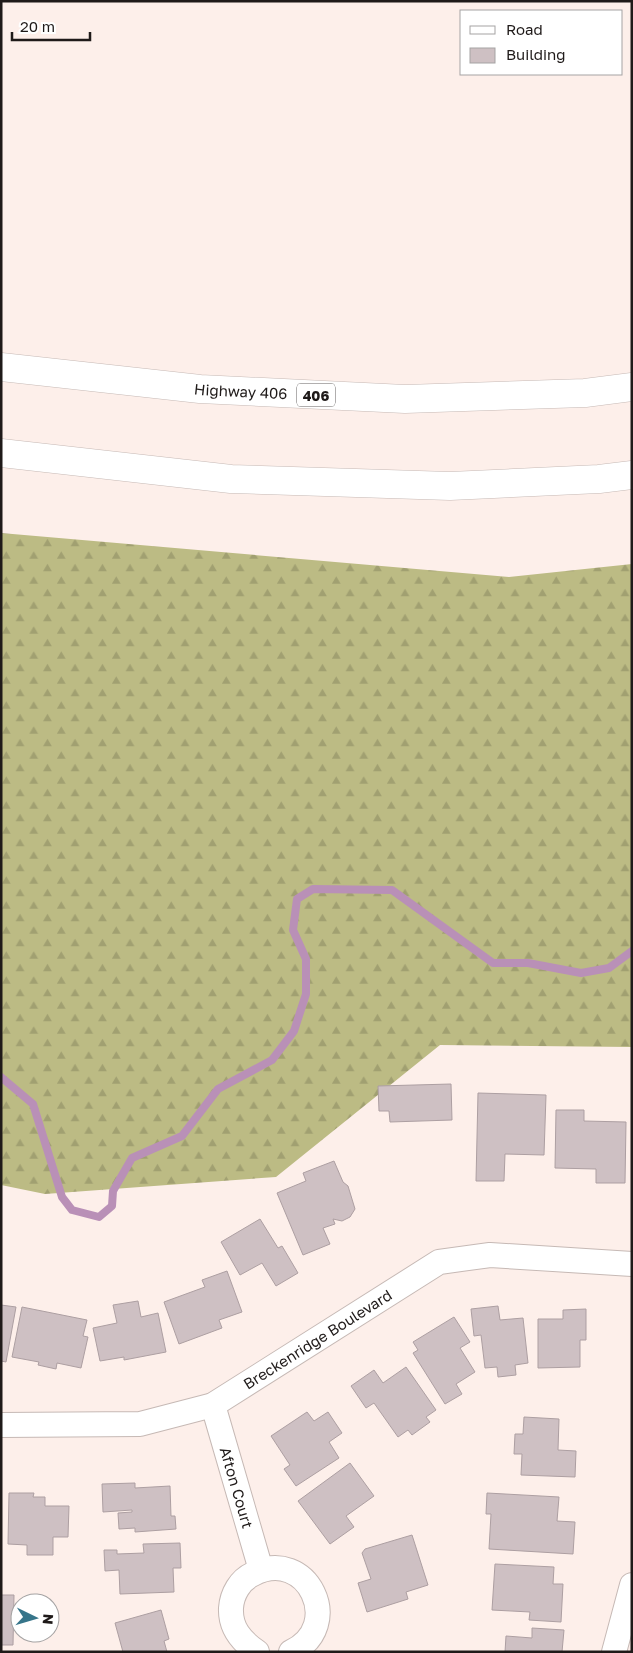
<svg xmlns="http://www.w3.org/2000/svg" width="633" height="1653" font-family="'Golos Text',sans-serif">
<defs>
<pattern id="forest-firs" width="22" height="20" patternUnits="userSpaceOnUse" patternTransform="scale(1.25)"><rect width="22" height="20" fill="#bcbb84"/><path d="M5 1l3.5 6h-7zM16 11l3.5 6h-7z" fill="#a1a071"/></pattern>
</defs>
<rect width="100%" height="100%" fill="#fdefea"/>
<!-- forest -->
<path fill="url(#forest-firs)" d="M1,533L509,577L632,564V1047L440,1045L276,1177L45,1194L1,1185Z"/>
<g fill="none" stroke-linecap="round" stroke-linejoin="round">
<!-- stream -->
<path stroke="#b990b7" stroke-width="8" d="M1,1077L33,1104L62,1197L72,1210L99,1217L112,1206L113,1191L132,1158L182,1136L218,1089L272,1060L294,1031L306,994V959L293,930L297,899L313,889L392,890L493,963H528L581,973L609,968L632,951"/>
</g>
<!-- building -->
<g fill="#cec0c3" stroke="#ad9fa2">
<path d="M451,1084L452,1120L390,1122L389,1111H379L378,1086Z"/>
<path d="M478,1093L546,1095L544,1155L505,1154L504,1181H476Z"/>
<path d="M556,1110H584V1121L626,1122L625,1183H596V1169L555,1168Z"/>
<path d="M334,1161L343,1182L348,1186L355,1209L350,1217L342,1221L333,1219L335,1224L323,1228L330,1244L303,1255L277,1193L306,1181L303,1173Z"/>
<path d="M260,1219L278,1248L282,1246L298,1273L276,1286L262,1263L240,1275L221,1242Z"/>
<path d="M227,1271L242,1312L219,1320L222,1328L179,1344L164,1302L205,1287L202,1280Z"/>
<path d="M138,1301L141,1317L158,1313L166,1352L124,1360V1357L100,1361L93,1328L117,1323L113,1305Z"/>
<path d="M1,1305L16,1307L6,1362L1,1361Z"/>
<path d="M498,1306L500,1320L523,1318L528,1363L515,1365L516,1375L498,1377L497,1367L485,1368L481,1335L474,1336L471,1309Z"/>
<path d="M22,1307L87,1320L83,1336L88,1337L81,1368L57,1363L56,1369L38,1365L39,1362L12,1357Z"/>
<path d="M586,1309V1340H580V1367L538,1368V1319H563V1310Z"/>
<path d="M454,1317L470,1342L460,1348L475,1372L456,1384L462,1394L445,1404L413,1353L418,1350L413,1342Z"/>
<path d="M406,1367L436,1410L426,1417L430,1422L412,1435L408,1430L398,1437L374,1403L366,1408L351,1386L374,1370L383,1383Z"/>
<path d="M307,1412L314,1421L328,1412L342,1433L329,1442L339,1458L296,1486L284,1469L290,1465L271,1436Z"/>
<path d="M524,1417L559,1419L558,1450L576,1451L575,1477L521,1475L522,1454H514L515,1434H523Z"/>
<path d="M350,1463L374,1496L346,1516L354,1527L330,1544L298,1501Z"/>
<path d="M135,1483V1488L170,1486L171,1516H175L176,1529L135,1532V1528L119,1529L118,1513L132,1512V1510L103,1512L102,1484Z"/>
<path d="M9,1493H34L33,1497H45V1506H69L68,1537H53V1555H27V1545L8,1544Z"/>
<path d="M487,1493L559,1497L557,1521L575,1522L573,1554L489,1549L491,1514H486Z"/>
<path d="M412,1535L428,1585L406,1592L408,1599L367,1612L358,1583L371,1579L362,1553L365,1549Z"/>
<path d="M180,1543L181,1568H173L174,1592L120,1594L119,1570L105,1571L104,1550H117V1554L144,1553L143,1544Z"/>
<path d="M495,1564L554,1567L553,1584H563L561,1622L529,1620L530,1612L492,1610Z"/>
<path d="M1,1595H14L13,1645H1Z"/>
<path d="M161,1610L169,1639L164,1641L167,1652H123L115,1623Z"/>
<path d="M532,1628L564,1630L562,1652H505L506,1636L532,1638Z"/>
</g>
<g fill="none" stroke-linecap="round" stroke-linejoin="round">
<!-- street casing -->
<g stroke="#c6b9b5" stroke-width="26">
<g id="street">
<path id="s1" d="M213,1405L261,1570"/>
<path id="s2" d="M1,1425L140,1424L213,1405L439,1262L490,1255L632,1264"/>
<path d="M257,1652C241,1641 230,1628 231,1608C232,1594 240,1580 253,1574C307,1546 346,1626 291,1652"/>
<path d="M614,1652L632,1585"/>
</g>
</g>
<!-- highway casing -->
<g stroke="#c6b9b5" stroke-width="29">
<g id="highway">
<path id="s3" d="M1,367L200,389L405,399L585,393L632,387"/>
<path d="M1,453L231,479L450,486L599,479L632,475"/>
</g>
</g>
<!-- street -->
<use href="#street" stroke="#fff" stroke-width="24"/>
<!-- highway -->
<use href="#highway" stroke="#fff" stroke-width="28"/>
</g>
<g text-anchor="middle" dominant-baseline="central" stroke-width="4.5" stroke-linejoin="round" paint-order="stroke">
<!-- shield labels -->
<rect fill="#fff" stroke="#625f5e" stroke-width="1" x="297" y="383.5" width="38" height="23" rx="4"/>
<g font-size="14" font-weight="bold" fill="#1f1a19">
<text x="316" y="395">406</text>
</g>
<!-- street labels -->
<g font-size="15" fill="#1f1a19" stroke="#fff">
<text stroke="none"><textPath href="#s3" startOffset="241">Highway 406</textPath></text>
<text stroke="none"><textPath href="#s2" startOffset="338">Breckenridge Boulevard</textPath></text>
<text stroke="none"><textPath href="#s1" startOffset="86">Afton Court</textPath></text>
</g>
</g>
<!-- border -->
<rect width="633" height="1653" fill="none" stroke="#1f1a19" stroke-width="5"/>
<!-- legend -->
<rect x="460" y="10" width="162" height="65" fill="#ffffff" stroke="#a5a3a3"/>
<rect x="470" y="26" width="25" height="8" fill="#ffffff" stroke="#a5a3a3"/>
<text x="506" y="35" font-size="15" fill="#1f1a19">Road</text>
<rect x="470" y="48" width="25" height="15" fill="#cec0c3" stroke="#a5a3a3"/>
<text x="506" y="60" font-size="15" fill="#1f1a19">Building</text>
<!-- north arrow -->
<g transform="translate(35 1618) rotate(95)"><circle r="24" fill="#ffffff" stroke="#a5a3a3"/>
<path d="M0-4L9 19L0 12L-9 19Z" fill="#36758a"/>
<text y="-8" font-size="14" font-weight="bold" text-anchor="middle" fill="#1f1a19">N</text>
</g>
<!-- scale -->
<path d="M12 32v8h78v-8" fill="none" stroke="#1f1a19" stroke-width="2.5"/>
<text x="20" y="32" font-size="15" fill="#1f1a19" stroke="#ffffff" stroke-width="4" paint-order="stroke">20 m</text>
</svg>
